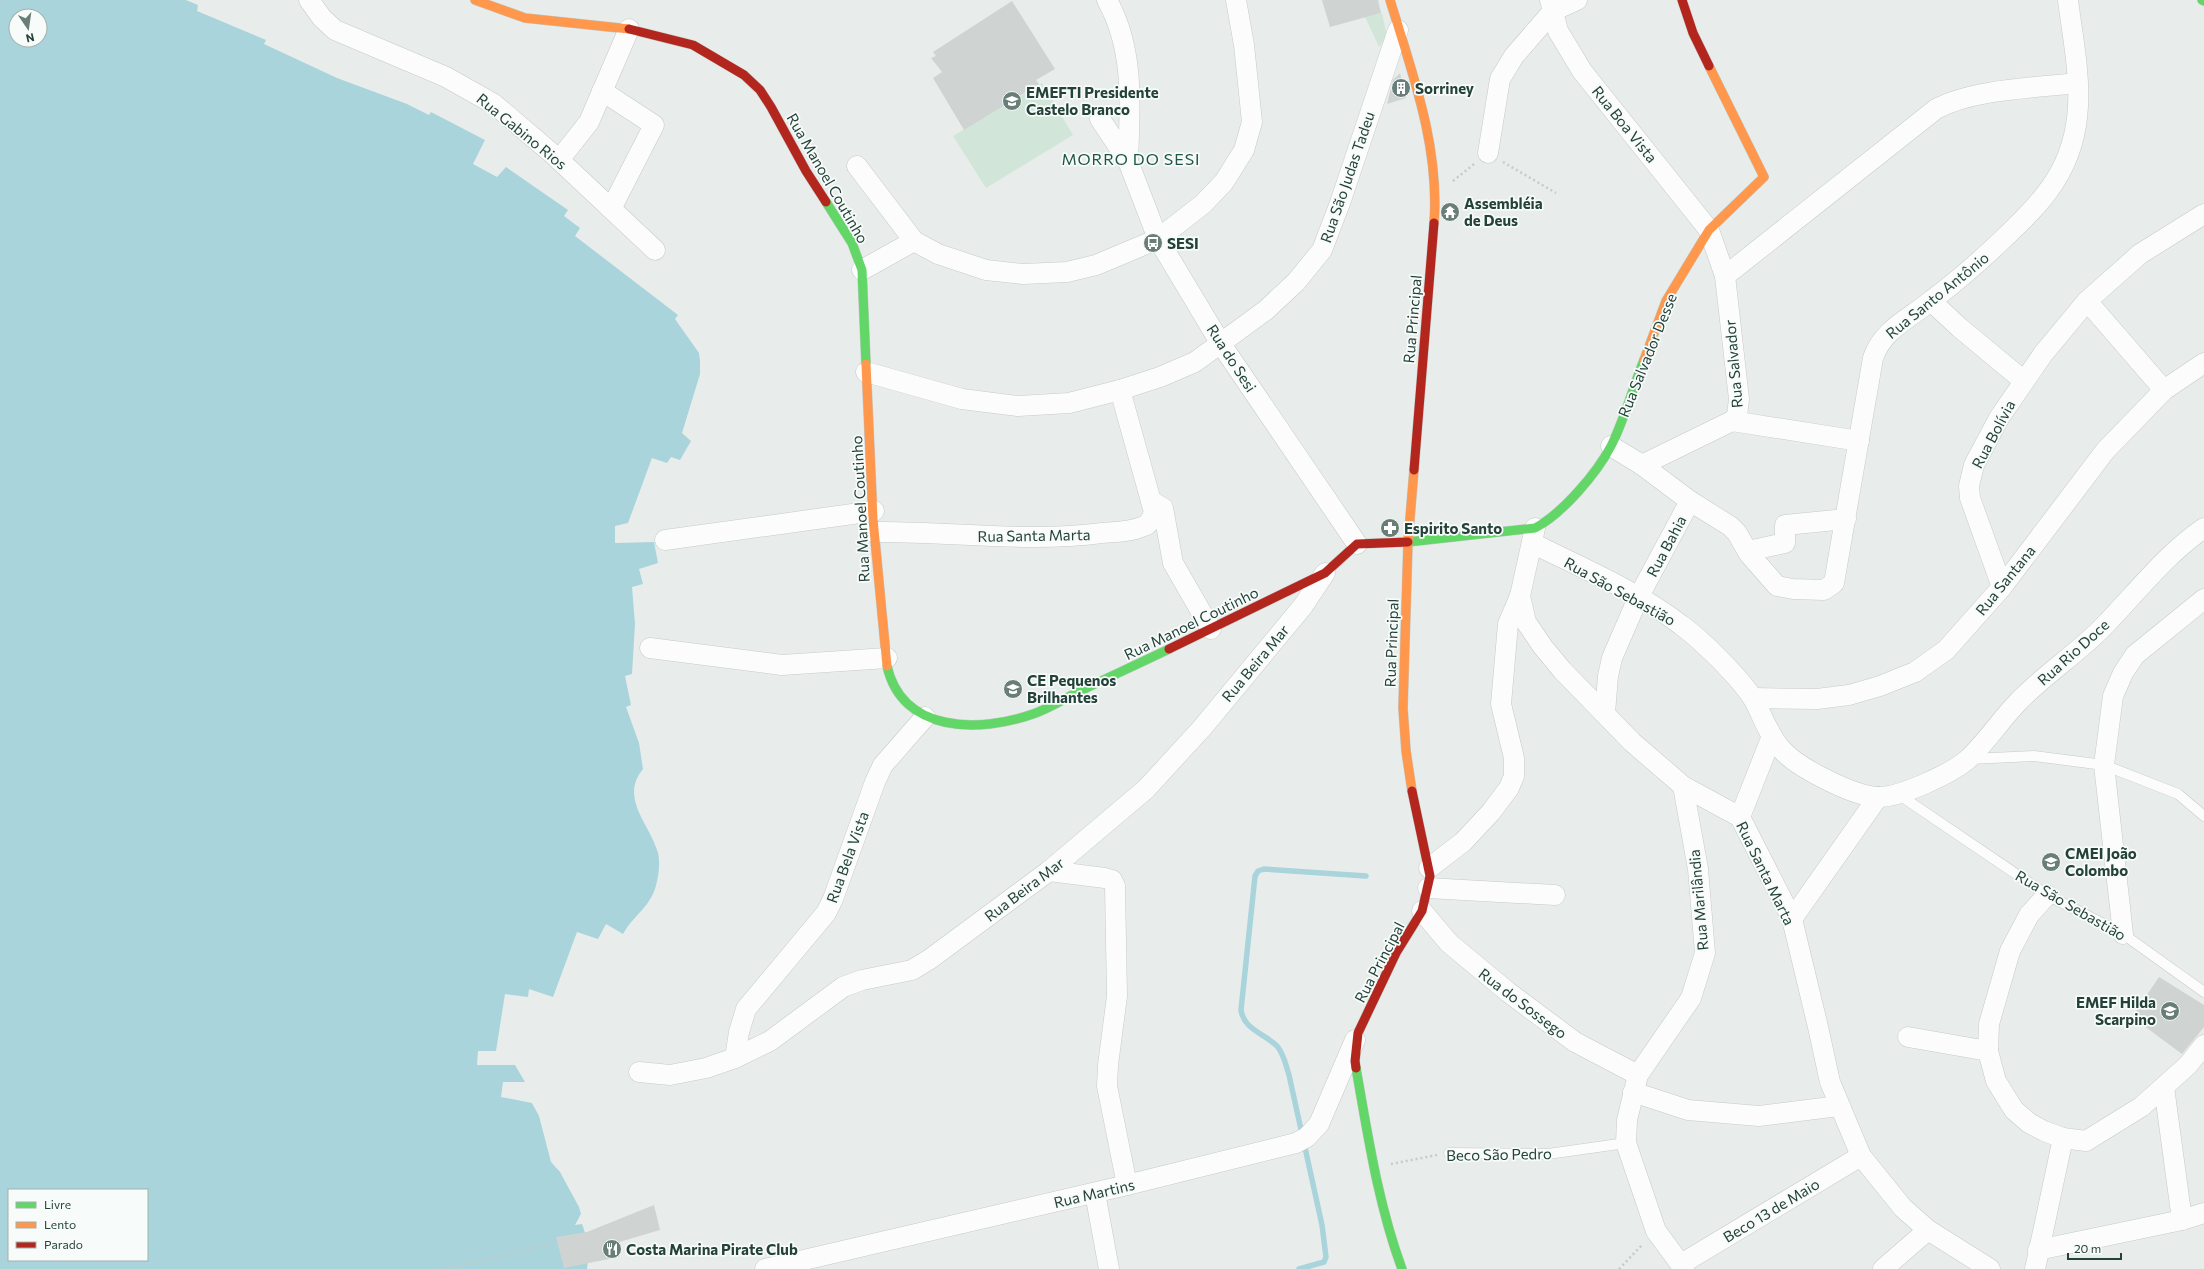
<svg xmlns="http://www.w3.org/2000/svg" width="2204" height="1269" font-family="Commissioner,sans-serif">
<rect width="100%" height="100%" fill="#e8edeb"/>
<!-- green -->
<g fill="#d1e6d8">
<path d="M1382,13L1387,36L1379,47L1365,17Z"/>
<path d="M1042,83L1073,135L986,188L953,136Z"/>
</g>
<!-- water -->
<path fill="#a9d4db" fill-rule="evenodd" d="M0,0H186L198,5L197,11L266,40L264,44L337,78L407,104L429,115L431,112L485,140L473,164L497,177L506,167L568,210L564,216L580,228L575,236L678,315L675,319L699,353L700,361V374L682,433L691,441L680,460L671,457L667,463L652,458L628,523L615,526V543L654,542L658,563L639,569L643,584L632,587L635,624L632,674L625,676L631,705L626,707L639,743L643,769C619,798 650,824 658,853C660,861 659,873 657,881C652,907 635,913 623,934L606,924L598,939L577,932L553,997L529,989L528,997L505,994L496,1051H478L477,1065H515L525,1082H503L501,1097L532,1103L539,1116L551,1162L560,1172L579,1207L581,1214L575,1225L582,1224C588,1240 589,1252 587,1269H0ZM16,16H40V40H16ZM9,1190H147V1260H9Z"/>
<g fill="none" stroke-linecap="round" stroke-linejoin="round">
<!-- stream -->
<path stroke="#a9d4db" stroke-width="5.5" d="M1299,1269L1324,1262L1326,1257L1322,1225L1289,1075C1286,1066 1284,1054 1277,1046C1264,1033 1244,1030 1241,1010L1255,876L1258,871L1264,869L1366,876"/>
</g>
<!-- building -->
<g fill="#cfd4d2">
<path d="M1322,0H1378L1381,13L1330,27Z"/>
<path d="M1012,1L1055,69L1036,80L1039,84L964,130L933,78L942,72L931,58L936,56L933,52Z"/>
<path d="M1400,73L1406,98L1387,104L1393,80Z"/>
<path d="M2159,977L2204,1005V1027L2182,1054L2132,1017Z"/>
<path d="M654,1205L660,1230L616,1243L619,1257L564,1268L556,1237L587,1232Z"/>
</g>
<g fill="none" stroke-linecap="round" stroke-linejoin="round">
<!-- lane casing -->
<g stroke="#c5cac8" stroke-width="11">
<g id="lane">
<path d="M1970,759L2034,756L2104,765L2178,794L2204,816"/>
<path d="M1898,794L2047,895L2123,934L2204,992"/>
<path d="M1449,1153L1548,1154L1626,1143"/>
</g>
</g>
<!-- street casing -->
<g stroke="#c5cac8" stroke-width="21">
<g id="street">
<path d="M309,0L322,18L335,30L446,77L494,104L555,156L655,250"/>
<path d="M1107,0C1135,50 1130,106 1128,161"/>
<path d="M1550,0L1558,31L1582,71L1709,230L1725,276L1739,399L1737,416L1732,421L1642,465"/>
<path d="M602,91L654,125L611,209"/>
<path d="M1100,119L1128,161L1158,239L1221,344L1357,544"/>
<path d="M1488,153L1500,79L1514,56L1553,11L1577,0"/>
<path d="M559,160L589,122L629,29"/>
<path d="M857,166L914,241L938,254L986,270L1023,274L1067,272L1096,265L1158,239L1203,204L1224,182L1244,150L1252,122L1244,45L1236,0"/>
<path d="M862,270L914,241"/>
<path d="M1725,276L1936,109C1974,89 2034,88 2077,83"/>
<path d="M1931,301L1960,328L2024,381"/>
<path d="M2087,301L2164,390"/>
<path d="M866,372L962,399L1018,406L1069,403L1120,390L1160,377L1195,362L1266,310L1296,282L1322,250L1340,203L1398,30"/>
<path d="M1732,421L1859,441"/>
<path d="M1611,446L1642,465L1690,501"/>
<path d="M1151,501L1163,508L1173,563L1211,629"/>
<path d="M1535,528L1520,596L1526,622L1543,647L1562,670L1632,742L1683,786L1740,817L1792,919L1818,1027L1830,1082L1861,1156L1903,1208L1928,1230L1990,1269"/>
<path d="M874,532C950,531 1026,543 1102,533C1115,532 1131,532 1144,526C1150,524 1152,518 1154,512L1120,390"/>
<path d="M665,540L874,511"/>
<path d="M1532,543C1580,567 1639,592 1681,625C1702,640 1741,679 1754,700C1763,717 1769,736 1782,750C1798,768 1855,797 1879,797C1901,797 1950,774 1967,760C1986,743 2001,719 2019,701C2045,674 2078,653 2104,626C2137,592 2165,555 2204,528"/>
<path d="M1748,551L1785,543V525L1846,519"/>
<path d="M2002,587L1970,498L1969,486L1974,465L1999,418L2043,354L2087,301L2140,254L2204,214"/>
<path d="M650,648L782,665L887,658"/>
<path d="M1753,698L1817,699L1849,695L1880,686L1915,672L1946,650L2002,587L2105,451L2164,390L2204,363"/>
<path d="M1605,713L1608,676L1612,658L1638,598L1690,501L1730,526L1737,533L1749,554L1777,586L1793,589L1824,590L1834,583L1873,358C1883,329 1909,319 1932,300C1956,282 1979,262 2001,241C2044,201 2075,168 2078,106C2080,72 2072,33 2068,0"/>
<path d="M1683,786L1698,869L1705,953L1691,998L1638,1075L1627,1120L1626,1143L1656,1231L1684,1269"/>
<path d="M1740,817L1772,736"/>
<path d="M1429,868L1463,842L1491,812L1509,788L1514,776V758L1501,704L1508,624L1520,596"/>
<path d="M1049,871L1105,878L1112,880L1115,886L1117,996L1108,1065L1107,1086L1127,1185"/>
<path d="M1428,888L1555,895"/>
<path d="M2047,895L2029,915L2010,951L1989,1024L1988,1051L1996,1081L2014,1110L2029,1123L2044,1131L2063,1138L2086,1141L2141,1107L2188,1065L2204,1045"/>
<path d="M1422,911L1449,943L1508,992L1575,1042L1638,1075"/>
<path d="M1792,919L1878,797"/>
<path d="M2123,934L2104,765L2113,696L2123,673L2135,655L2204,599"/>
<path d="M1908,1037L1988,1051"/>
<path d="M735,1058L739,1032L746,1009L826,913L833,899L875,782L883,765L925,717"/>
<path d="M639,1072L670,1075L706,1068L735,1058L770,1041L843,987L862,980L912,970L930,959L1049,871L1146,789L1202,728L1303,606L1325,573"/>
<path d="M2164,1087L2182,1220"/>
<path d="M1633,1092L1688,1110L1759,1116L1839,1106"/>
<path d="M1095,1193L1109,1269"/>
<path d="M2038,1250L2182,1220L2204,1213"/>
<path d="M1681,1264L1861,1156"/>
<path d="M765,1269L1127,1185L1296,1143L1307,1137L1319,1124L1355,1040"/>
<path d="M1883,1269L1928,1230"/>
<path d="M2035,1269L2063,1138"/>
</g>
</g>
<!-- fast casing -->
<g stroke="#c3cbc8" stroke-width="10">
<g id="fast">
<path d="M2202,0L2204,1"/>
<path d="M826,202L852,243L862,270L866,364"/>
<path d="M1408,542L1535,528C1562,514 1597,473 1611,446C1624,421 1633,387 1644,360"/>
<path d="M887,666C902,733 979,733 1033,714C1048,709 1062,700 1076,693C1107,678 1138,664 1169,649"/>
<path d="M1356,1068C1368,1136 1378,1204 1402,1269"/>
</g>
</g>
<!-- slow casing -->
<g stroke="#c3cbc8" stroke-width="10">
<g id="slow">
<path d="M475,0L525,18L629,29"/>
<path d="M1390,0C1412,72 1440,147 1434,223"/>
<path d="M1644,360L1666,301L1709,230L1764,177L1709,66"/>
<path d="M866,364L873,519L887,666"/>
<path d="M1412,791L1406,751L1403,708L1408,542L1414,470"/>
</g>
</g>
<!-- jam casing -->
<g stroke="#c3cbc8" stroke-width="10">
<g id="jam">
<path d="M1682,0L1693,33L1709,66"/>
<path d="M629,29L693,45L744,75L760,90L771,107L806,171L826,202"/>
<path d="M1414,470L1434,223"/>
<path d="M1169,649L1325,573L1357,544L1408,542"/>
<path d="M1356,1068L1355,1061L1358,1033L1396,953L1422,911L1430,876L1412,791"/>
</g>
</g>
<!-- path -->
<g stroke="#c3ccca" stroke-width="2.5" stroke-dasharray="2 3" stroke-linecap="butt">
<path d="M1503,162L1556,193"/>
<path d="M1453,181L1474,164"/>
<path d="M1391,1164L1437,1155"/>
<path d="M446,1269L557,1242"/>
<path d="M1619,1269L1643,1244"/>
</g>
<!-- lane -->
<use href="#lane" stroke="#fcfcfc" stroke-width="10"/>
<!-- street -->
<use href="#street" stroke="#fcfcfc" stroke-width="20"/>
<!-- fast -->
<use href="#fast" stroke="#63d668" stroke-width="9"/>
<!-- slow -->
<use href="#slow" stroke="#ff974d" stroke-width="9"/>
<!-- jam -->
<use href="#jam" stroke="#b3261e" stroke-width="9"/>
</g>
<!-- icons -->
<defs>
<g id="building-disc" transform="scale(1)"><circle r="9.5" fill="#697e78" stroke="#f7fbf9"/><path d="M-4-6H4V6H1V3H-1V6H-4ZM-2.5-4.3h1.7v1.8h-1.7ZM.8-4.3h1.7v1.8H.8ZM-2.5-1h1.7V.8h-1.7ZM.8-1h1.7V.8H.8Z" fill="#fff"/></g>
<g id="school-disc" transform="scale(1)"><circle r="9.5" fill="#697e78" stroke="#f7fbf9"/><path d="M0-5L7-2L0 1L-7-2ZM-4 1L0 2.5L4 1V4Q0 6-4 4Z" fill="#fff"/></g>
<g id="temple-disc" transform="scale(1)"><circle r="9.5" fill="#697e78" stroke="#f7fbf9"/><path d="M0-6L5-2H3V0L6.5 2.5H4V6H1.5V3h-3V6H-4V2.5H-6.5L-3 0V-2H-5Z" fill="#fff"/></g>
<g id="bus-disc" transform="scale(1)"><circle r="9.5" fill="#697e78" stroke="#f7fbf9"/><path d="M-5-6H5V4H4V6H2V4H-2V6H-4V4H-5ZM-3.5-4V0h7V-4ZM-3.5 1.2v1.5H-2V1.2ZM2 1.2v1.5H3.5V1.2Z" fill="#fff"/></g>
<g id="pharmacy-disc" transform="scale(1)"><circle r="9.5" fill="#697e78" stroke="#f7fbf9"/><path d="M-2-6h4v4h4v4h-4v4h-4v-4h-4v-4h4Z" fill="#fff"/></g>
<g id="restaurant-disc" transform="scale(1)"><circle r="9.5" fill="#697e78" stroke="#f7fbf9"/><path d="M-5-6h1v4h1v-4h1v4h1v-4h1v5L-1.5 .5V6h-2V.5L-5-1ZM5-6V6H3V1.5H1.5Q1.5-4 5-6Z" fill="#fff"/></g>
</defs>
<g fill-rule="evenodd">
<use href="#building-disc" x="1401" y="88"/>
<use href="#school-disc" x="1012" y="101"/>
<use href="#temple-disc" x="1450" y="212"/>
<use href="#bus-disc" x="1153" y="243"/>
<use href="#pharmacy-disc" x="1390" y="528"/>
<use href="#school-disc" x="1013" y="689"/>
<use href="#school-disc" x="2051" y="862"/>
<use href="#school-disc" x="2170" y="1011"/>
<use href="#restaurant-disc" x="612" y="1249"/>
</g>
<g text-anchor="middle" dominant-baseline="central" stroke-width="3.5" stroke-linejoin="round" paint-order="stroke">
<!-- poi labels -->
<g font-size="15" font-weight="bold" fill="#24423a" stroke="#f7fbf9" text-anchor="start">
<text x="1415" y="88">Sorriney</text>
<text x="1026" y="92">EMEFTI Presidente<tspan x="1026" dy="17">Castelo Branco</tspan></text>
<text x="1464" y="203">Assembléia<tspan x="1464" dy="17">de Deus</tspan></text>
<text x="1167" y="243">SESI</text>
<text x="1404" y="528">Espirito Santo</text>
<text x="1027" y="680">CE Pequenos<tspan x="1027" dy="17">Brilhantes</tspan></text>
<text x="2065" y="853">CMEI João<tspan x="2065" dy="17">Colombo</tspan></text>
<text x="2156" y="1002" text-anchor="end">EMEF Hilda<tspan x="2156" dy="17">Scarpino</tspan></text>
<text x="626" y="1249">Costa Marina Pirate Club</text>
</g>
<!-- street labels -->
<g font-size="15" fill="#24423a" stroke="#f7fbf9">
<text transform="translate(1625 124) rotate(51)">Rua Boa Vista</text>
<text transform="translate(522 131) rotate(39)">Rua Gabino Rios</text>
<text transform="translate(1347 177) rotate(-71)">Rua São Judas Tadeu</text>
<text transform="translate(828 178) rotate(60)">Rua Manoel Coutinho</text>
<text transform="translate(1937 295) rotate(-39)">Rua Santo Antônio</text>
<text transform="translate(1412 319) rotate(-85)">Rua Principal</text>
<text transform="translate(1647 355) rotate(-68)">Rua Salvador Desse</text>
<text transform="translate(1232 358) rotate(57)">Rua do Sesi</text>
<text transform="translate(1733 364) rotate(-95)">Rua Salvador</text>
<text transform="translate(1993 434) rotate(-62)">Rua Bolívia</text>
<text transform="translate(860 509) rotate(-93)">Rua Manoel Coutinho</text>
<text transform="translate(1034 535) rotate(-1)">Rua Santa Marta</text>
<text transform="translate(1666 546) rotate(-62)">Rua Bahia</text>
<text transform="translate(2005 580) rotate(-51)">Rua Santana</text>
<text transform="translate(1620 591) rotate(29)">Rua São Sebastião</text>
<text transform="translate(1191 623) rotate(-26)">Rua Manoel Coutinho</text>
<text transform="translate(1391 643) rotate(-88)">Rua Principal</text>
<text transform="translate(2073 652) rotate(-42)">Rua Rio Doce</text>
<text transform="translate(1255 663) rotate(-50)">Rua Beira Mar</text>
<text transform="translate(847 857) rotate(-70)">Rua Bela Vista</text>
<text transform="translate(1766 873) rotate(64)">Rua Santa Marta</text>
<text transform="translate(1024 889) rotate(-37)">Rua Beira Mar</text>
<text transform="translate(1698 900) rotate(-95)">Rua Marilândia</text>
<text transform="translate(2071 905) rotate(30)">Rua São Sebastião</text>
<text transform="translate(1379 962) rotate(-62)">Rua Principal</text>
<text transform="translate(1523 1003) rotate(37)">Rua do Sossego</text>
<text transform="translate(1499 1154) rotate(-1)">Beco São Pedro</text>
<text transform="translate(1094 1193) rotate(-13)">Rua Martins</text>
<text transform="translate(1771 1210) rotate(-31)">Beco 13 de Maio</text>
</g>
<!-- neighbourhood labels -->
<g font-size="16" letter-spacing="1" fill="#1f5548" stroke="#f7fbf9">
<text x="1131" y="158">MORRO DO SESI</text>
</g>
</g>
<!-- legend -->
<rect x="8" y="1189" width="140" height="72" fill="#f7fbf9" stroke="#a3b1ad"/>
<rect x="16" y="1202" width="20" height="6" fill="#63d668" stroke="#a3b1ad"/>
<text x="44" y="1209" font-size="12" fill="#24423a">Livre</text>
<rect x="16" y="1222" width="20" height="6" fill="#ff974d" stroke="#a3b1ad"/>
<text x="44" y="1229" font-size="12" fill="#24423a">Lento</text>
<rect x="16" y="1242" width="20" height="6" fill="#b3261e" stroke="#a3b1ad"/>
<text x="44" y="1249" font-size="12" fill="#24423a">Parado</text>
<!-- north arrow -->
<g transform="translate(28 28) rotate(167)"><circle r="19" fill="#f7fbf9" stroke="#a3b1ad"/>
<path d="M0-3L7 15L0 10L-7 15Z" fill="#697e78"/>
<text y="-6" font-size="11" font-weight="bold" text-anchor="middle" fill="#24423a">N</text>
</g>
<!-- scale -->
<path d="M2068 1253v6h53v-6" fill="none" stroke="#24423a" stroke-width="2"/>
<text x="2074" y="1253" font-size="12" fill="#24423a" stroke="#f7fbf9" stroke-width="3" paint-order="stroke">20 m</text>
</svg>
